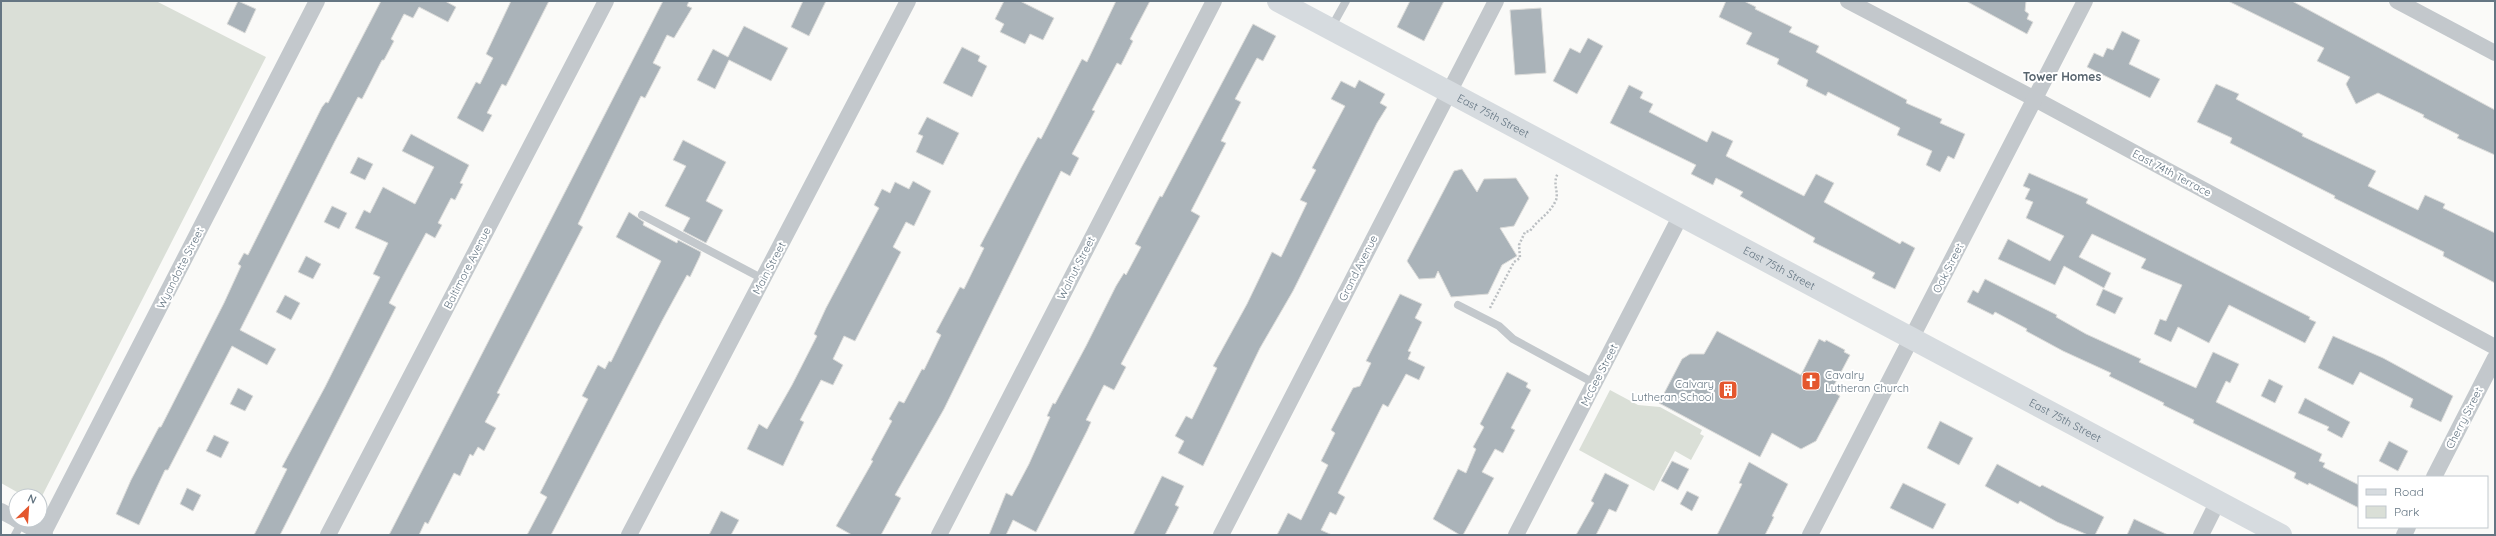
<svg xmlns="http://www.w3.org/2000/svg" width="2496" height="536" font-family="Quicksand,sans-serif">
<rect width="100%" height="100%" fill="#fafaf8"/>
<!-- green -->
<g fill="#dadfd7">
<path d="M1,1H156L266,57L40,500V496H24L1,483Z"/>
<path d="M1610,390L1638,405L1660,407L1702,430L1700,434L1704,436L1691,460L1675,451L1654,491L1579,450Z"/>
</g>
<!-- building -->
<g fill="#aab3b9" stroke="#dcdcda">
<path d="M238,1L256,9L245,33L227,24Z"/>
<path d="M381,1H445L456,7L448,22L419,7L413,18L404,14L391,39L394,41L384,60H382L362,99L358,97L335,141L240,330L276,349L267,365L232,346L168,470H165L139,525L116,514L131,480L159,427H161L224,303L241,266L238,264L244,253L248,255L322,107L326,102L328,103Z"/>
<path d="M511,1H549L506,86L502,84L487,113L492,115L483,132L457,118L476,82L480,84L493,58L486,54Z"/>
<path d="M663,1H689L687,6L692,8L674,38L667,35L653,63L661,67L645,98L641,96L578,224L583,227L497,393L500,394L485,422L496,428L484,451L478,447L473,456L470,454L460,476L454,473L428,524L425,522L419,535H389Z"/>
<path d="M803,1H826L809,36L791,27Z"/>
<path d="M1004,1H1020L1054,18L1043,40L1030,34L1025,44L1000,32L1004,24L995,19Z"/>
<path d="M1116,1H1150L1130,39L1133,41L1121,65L1117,63L1092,110L1095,111L1072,154L1079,158L1070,176L1061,171L944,409L895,495L901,498L881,535H852L836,526L873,461L871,460L892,421L889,419L899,401L904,403L922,369L924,370L941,335L936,332L960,287L964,289L984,248L980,246L1021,168L1038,137L1041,139L1082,59L1087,62Z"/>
<path d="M1410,1H1444L1424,41L1397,27Z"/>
<path d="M1726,1H1744L1756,7L1755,9L1792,27L1789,32L1819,46L1816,52L1907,100L1906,103L1942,119L1940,123L1965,134L1954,159L1948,156L1940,172L1926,165L1932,151L1897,135L1900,128L1828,92L1826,96L1806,86L1808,80L1777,64L1779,59L1746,44L1752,33L1719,17Z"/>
<path d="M1966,1H2026L2025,11L2029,14L2027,19L2033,22L2027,34Z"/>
<path d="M2228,1H2292L2495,110V155L2457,138L2459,135L2423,117L2424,115L2378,93L2356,104L2346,84L2350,77L2317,61L2324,48Z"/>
<path d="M1541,8L1546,73L1515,75L1510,10Z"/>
<path d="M1253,24L1276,36L1263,61L1257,58L1235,99L1241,102L1221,141L1226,143L1191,211L1200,216L1121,364L1126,367L1114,390L1104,385L1086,420L1091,422L1087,431L1036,532L1013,520L1006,535H989L1006,493L1012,496L1029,464L1050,417L1047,416L1053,403L1055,404L1086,346L1116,286L1124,273L1126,275L1141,247L1135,244L1160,196L1162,197Z"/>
<path d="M744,26L788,48L771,81L729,60L715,89L697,80L713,49L728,57Z"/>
<path d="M2122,31L2140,40L2129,64L2160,79L2150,98L2087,67L2094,53L2103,57L2107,48L2113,50Z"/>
<path d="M1588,38L1603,46L1577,94L1553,81L1570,48L1580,53Z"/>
<path d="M962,47L980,56L978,61L987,66L972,97L943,83Z"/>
<path d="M1359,80L1385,94L1380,103L1387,107L1377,123L1293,291L1260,348L1203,466L1178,453L1184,441L1175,436L1186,416L1192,419L1217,368L1213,366L1247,304L1272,252L1281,257L1307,203L1300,200L1316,170L1312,168L1345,106L1331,99L1341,81L1355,88Z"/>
<path d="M2216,84L2239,94L2236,99L2303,134L2302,136L2376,171L2368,186L2418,210L2425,195L2445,204L2443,208L2495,233V283L2443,256L2444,252L2334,198L2335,196L2230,143L2232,138L2197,122Z"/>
<path d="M1629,85L1643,92L1640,98L1653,104L1649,112L1707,142L1712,131L1733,141L1726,156L1792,190L1804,196L1816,174L1834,183L1824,202L1900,244L1902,241L1915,248L1895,289L1872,278L1875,273L1813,242L1815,238L1740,196L1743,192L1716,178L1713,185L1691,174L1696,165L1610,123Z"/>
<path d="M927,117L959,133L943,165L916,152L923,136L918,134Z"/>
<path d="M411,134L469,165L460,183L463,184L455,200L451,198L438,223L442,225L435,238L426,233L404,274L389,303L396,307L280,535H254L287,469L282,467L325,387L380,277L373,274L388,243L355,228L364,210L370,213L383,187L415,204L434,167L402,151Z"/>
<path d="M683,140L726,162L706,201L723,210L706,243L683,231L690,218L665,206L686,166L673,160Z"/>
<path d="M358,157L373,164L365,180L350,173Z"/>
<path d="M1462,169L1477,192L1484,179L1516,178L1529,198L1514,226L1500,228L1517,256L1502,265L1488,294L1451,297L1438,271L1435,278L1419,279L1407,261L1454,171Z"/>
<path d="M2029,173L2088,199L2086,203L2310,317L2309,319L2316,322L2305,343L2229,305L2209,343L2178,327L2171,342L2154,334L2160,319L2166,321L2182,285L2141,268L2146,259L2092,234L2079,257L2111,273L2104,288L2064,266L2055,285L1998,259L2008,239L2050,261L2064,236L2026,218L2033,202L2025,199L2030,189L2023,186Z"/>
<path d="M913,181L931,191L914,226L906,222L893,247L901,252L855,341L844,336L833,359L843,365L833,385L821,380L800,420L804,422L783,466L747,449L759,424L767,429L792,385L817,336L814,334L826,308L879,208L874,205L882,189L890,193L895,182L909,189Z"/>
<path d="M332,206L347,213L339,229L324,222Z"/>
<path d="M629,212L644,222L643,225L677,243L678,240L701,252L700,256L690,277L687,275L663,319L551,535H527L547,497L540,493L588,399L582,396L598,365L605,369L609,361L611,362L661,261L616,237Z"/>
<path d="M306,256L321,264L313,279L298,272Z"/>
<path d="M1985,279L2057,315L2056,317L2086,334L2141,359L2139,362L2196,388L2213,352L2239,364L2230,383L2226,381L2216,402L2322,454L2319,461L2325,463L2323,467L2359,485V508L2309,483L2308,485L2294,478L2296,473L2193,423L2194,420L2163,405L2164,403L2109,376L2111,373L2063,351L2026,331L2027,329L1995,312L1993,315L1967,302L1973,290L1978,293Z"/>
<path d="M2103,289L2123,298L2115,314L2096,305Z"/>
<path d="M1400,294L1422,304L1415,318L1422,322L1408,351L1411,352L1408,359L1425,367L1419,380L1406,374L1388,407L1383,404L1338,493L1345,497L1336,515L1330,512L1321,530L1332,535H1277L1288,513L1301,520L1328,465L1321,461L1335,433L1331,430L1353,388L1360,386L1371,363L1366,361Z"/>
<path d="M285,295L300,303L291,320L276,312Z"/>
<path d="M1717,331L1801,375L1819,339L1825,342L1826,340L1845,350L1844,352L1850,355L1831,391L1840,396L1816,441L1801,449L1772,433L1760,457L1659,403L1682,359L1690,354H1704Z"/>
<path d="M2333,336L2383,358L2453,396L2441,422L2410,407L2413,399L2360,372L2353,385L2318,368Z"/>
<path d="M1507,372L1528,383L1526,387L1531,390L1511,428L1515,430L1503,453L1495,449L1482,472L1494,478L1463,535H1460L1433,519L1458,469L1466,473L1476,449L1473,447L1484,427L1480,424Z"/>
<path d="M2269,379L2283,386L2275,403L2261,396Z"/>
<path d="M238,388L253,396L245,411L230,404Z"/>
<path d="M2305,398L2350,422L2342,438L2327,430L2329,427L2298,413Z"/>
<path d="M1940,421L1973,438L1959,465L1927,448Z"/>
<path d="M214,435L229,442L221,458L206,451Z"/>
<path d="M2389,441L2408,451L2398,471L2379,461Z"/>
<path d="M1672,461L1689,469L1678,490L1661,481Z"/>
<path d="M1749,462L1788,484L1772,516L1774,517L1765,535H1717L1742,484L1739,483Z"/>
<path d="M1997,464L2040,487L2042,485L2104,517L2095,535H2088L2057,522L2020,501L2018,504L1985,486Z"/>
<path d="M1605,473L1629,485L1616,512L1609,509L1596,535H1576L1594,503L1591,501Z"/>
<path d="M1162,476L1184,486L1175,505L1179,507L1165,535H1133Z"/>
<path d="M1903,483L1946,504L1933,529L1890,508Z"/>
<path d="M187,488L201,495L193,511L180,504Z"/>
<path d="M1687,491L1699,497L1692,511L1680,504Z"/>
<path d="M721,511L739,520L731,535H709Z"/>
<path d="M2134,519L2168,535H2127Z"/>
</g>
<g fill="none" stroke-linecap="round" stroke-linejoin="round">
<!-- path -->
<path stroke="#bbbfc2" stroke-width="2.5" stroke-dasharray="2 2" stroke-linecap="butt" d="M1490,308L1514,262L1520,258L1519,245L1525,232L1530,231C1538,219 1550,214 1556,200C1559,191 1552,184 1558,173"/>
<!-- service -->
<g stroke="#c3c8cc" stroke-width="8">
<path d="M1331,28L1346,1"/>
<path d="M642,215L763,279"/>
<path d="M1458,305L1499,326L1513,339L1594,383"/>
<path d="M15,535L22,522"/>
</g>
<!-- minor -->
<g stroke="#c3c8cc" stroke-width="16">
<path d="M1848,1L2035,99L2495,347"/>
<path d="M2397,1L2495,53"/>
<path d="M2434,477L2495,358"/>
<path d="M1,511L16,519"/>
<path d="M17,520L45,535"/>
<path d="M43,534L317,1"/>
<path d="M328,535L606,1"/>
<path d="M629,535L908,1"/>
<path d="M939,535L1214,1"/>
<path d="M1221,535L1496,1"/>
<path d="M1516,535L1681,215"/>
<path d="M1810,535L2085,1"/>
<path d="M2201,535L2218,501"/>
<path d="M2404,535L2408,527"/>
</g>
<!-- secondary -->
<path stroke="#d6dbdf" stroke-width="22" id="s1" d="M1278,1L2281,535"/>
</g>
<!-- icons -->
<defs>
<g id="church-square" transform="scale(1)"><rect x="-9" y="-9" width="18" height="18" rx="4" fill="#e4572e" stroke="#fff"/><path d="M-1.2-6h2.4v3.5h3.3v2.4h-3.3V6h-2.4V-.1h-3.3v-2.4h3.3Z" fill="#fff"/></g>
<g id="building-square" transform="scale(1)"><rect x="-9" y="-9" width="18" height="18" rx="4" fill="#e4572e" stroke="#fff"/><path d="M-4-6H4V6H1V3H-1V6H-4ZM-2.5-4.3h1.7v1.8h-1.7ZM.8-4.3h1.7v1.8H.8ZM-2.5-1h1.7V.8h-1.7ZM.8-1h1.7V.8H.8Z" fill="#fff"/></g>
</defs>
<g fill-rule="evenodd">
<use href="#church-square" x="1811" y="381"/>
<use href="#building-square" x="1728" y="390"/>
</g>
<g text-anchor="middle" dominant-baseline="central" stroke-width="4" stroke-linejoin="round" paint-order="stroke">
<!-- street labels -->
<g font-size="11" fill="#657683" stroke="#fff">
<text stroke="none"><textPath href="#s1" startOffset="244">East 75th Street</textPath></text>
<text transform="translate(2172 173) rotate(28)">East 74th Terrace</text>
<text transform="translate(180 268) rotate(-63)">Wyandotte Street</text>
<text transform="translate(467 268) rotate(-63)">Baltimore Avenue</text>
<text transform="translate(769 268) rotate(-62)">Main Street</text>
<text transform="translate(1076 268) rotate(-63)">Walnut Street</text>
<text transform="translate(1358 268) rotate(-63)">Grand Avenue</text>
<text stroke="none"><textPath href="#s1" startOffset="568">East 75th Street</textPath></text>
<text transform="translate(1948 268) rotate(-63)">Oak Street</text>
<text transform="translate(1599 375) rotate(-63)">McGee Street</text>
<text transform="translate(2464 418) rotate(-63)">Cherry Street</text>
<text stroke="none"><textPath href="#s1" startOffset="892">East 75th Street</textPath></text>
</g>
<!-- poi labels -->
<g font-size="11" fill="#657683" stroke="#fff" text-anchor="start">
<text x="1825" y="375">Cavalry<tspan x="1825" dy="13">Lutheran Church</tspan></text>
<text x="1714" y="384" text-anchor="end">Calvary<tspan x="1714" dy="13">Lutheran School</tspan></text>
</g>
<!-- neighbourhood labels -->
<g font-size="12" font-weight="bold" fill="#57646e" stroke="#fff">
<text x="2062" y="76">Tower Homes</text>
</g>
</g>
<!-- border -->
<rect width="2496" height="536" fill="none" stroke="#657683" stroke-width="4"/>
<!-- legend -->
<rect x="2358" y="476" width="130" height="52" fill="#ffffff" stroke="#c1c8cd"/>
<rect x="2366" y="489" width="20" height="6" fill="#d6dbdf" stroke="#c1c8cd"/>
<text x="2394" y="496" font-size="12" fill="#657683">Road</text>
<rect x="2366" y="506" width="20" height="12" fill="#dadfd7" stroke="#c1c8cd"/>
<text x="2394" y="516" font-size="12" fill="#657683">Park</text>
<!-- north arrow -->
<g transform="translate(28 508) rotate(25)"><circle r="19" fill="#ffffff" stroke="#c1c8cd"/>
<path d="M0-3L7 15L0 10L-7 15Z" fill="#e4572e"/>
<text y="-6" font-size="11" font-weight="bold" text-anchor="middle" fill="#657683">N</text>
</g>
</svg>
